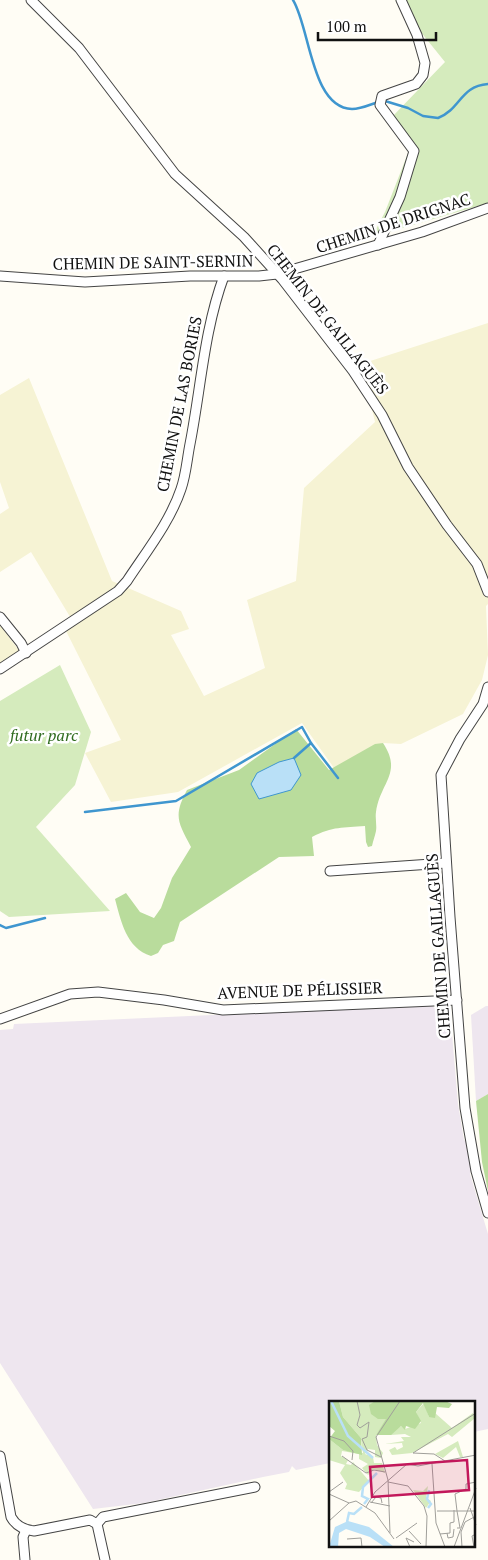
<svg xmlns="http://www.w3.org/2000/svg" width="488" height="1560" font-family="'PT Serif',serif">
<rect width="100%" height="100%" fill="#fffdf5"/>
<!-- industrial -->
<g fill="#eee6ef">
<path d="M431,1005L451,1022L458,1104L464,1140L466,1141L471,1170L470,1174L488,1234V1429L474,1432V1402H330V1463L296,1470L292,1466L289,1472L263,1477L144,1503L93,1509L0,1363V1030L13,1029L14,1024Z"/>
<path d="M486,1006H488V1094L476,1101L471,1015Z"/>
</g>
<!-- farmland -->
<g fill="#f6f3d4">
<path d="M488,323V604L486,606L488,655L482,680L463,714L401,744L383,743L375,745L334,768L302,723L178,792L111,802L85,753L121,740L66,631L75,625L31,552L0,572V514L9,508L0,482V395L29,378L112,581L181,611L189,629L171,635L204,696L265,668L247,600L296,581L304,488L375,422L361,364Z"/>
<path d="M0,625L20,652L0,665Z"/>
</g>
<!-- green -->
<g fill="#d5ebbd">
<path d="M395,0H488V203L372,237L385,212L410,148L392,117L445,62Z"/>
<path d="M60,665L91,732L75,785L36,827L110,911L9,917L0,911V701Z"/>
</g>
<!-- forest -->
<g fill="#b9dc9c">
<path d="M296,729L329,770L375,744L383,743C403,773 380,783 376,812C375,818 377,825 376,831C375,836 373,841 372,846L368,847L366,842L365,826C343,828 333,826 312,837L314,856L279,857L180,922L174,941L163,945L158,953L151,956C126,948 121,921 115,899L126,893L140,912L154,918L161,908L172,878L191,847C178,822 173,816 187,790L239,770Z"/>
<path d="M488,1094V1191L482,1162L476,1101Z"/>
</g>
<!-- water -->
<path fill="#b9e0f7" stroke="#3f96cf" d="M294,758L301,775L291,790L259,799L251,784L257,773L279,762Z"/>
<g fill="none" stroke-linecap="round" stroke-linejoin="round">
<!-- stream -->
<g stroke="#3f96cf" stroke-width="2.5">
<path d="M293,0C310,27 311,108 352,109C361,109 369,105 378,102"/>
<path d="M385,101L408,108L423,116L438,118C461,109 460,86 488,84"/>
<path d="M294,758L311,743L338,778"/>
<path d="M85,812L176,801L302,727L311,743"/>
<path d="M0,925L6,928L45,918"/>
</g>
<!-- street casing -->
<g stroke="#444" stroke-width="11">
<g id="street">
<path d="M31,0L79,48L175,174L244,237L282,279L353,371L382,415L408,467L447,525L477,564L488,592"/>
<path d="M378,245L400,197L414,151L380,105L382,96L416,84L423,75L425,63L417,35L401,0"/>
<path d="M0,276L85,282L190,276H259L277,274L422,232L488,208"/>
<path d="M0,617L21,643L26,653"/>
<path d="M0,669L118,591L127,581C146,552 170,522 181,489C186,475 187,459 190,444C201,388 204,330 224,276"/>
<path d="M488,687L483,704L460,739L441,775L450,917L465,1108L476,1171L488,1213"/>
<path d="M330,871L446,863"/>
<path d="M0,1019L70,994L98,992L164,1000L223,1010L457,1000"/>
<path d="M0,1456L11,1517C16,1526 24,1530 34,1531L90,1520L97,1524L105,1560"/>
<path d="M97,1524L103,1517L255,1487"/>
<path d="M25,1560L23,1537L26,1530"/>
</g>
</g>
<!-- street -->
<use href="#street" stroke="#fff" stroke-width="9"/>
</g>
<g text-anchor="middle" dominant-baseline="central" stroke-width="5" stroke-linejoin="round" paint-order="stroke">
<!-- street labels -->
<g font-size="16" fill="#111" stroke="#fff">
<text transform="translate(393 223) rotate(-18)">CHEMIN DE DRIGNAC</text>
<text transform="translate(153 262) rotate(-1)">CHEMIN DE SAINT-SERNIN</text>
<text transform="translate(328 319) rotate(52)">CHEMIN DE GAILLAGUÈS</text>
<text transform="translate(179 404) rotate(-79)">CHEMIN DE LAS BORIES</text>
<text transform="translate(438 946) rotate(-94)">CHEMIN DE GAILLAGUÈS</text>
<text transform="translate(300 990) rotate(-2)">AVENUE DE PÉLISSIER</text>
</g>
<!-- park labels -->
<g font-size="16" font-style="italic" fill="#2f6b1f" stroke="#fff">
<text x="44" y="735">futur parc</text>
</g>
</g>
<!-- overview -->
<g transform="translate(329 1401)">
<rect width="146" height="146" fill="#fffdf5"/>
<path d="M10,0H46L41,4L58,18L47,34L48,44L54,52L52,57L46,56V49L39,48L36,53L44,56L45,62H53L56,72L45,68L39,74L33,67L39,63L30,58V53L13,50L12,55L19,59L17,63L22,64L24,61L40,80L30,91L16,88L18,83L11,72L16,64L0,59V38L14,49L34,52L32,37L14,16ZM95,2L100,16L106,12L123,27L144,12L146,17L123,36L119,33L83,52L63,54L60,49L66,46L68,49L74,46L73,42L56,43L75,40L72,36H82L76,33L62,34V31L72,25L76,28L92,22L87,11ZM129,40L134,56H131L127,46L114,57L106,53ZM99,85L97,97L102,100L97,107L84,89L94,90Z" fill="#d5ebbd"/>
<path d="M0,0H10L14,16L32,37L33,54L14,49L0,38L6,30L0,25ZM46,0H116L123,3L120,7L108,6L106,17L100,16L94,2L87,11L92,20L86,28L77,25L76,29L72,25L62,34H47L57,18H49L42,13L40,4Z" fill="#b9dc9c"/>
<path d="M19,120L40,126L65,146H56L41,136L17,128L10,132L9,146H0L6,126Z" fill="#b9e0f7"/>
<path fill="none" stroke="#b9e0f7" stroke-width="2.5" d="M2,0L19,35L44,57M35,103L39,98L33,95L34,86L48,72M99,107L102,103L98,98L100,89M18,121L20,112L25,113L33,106"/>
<path fill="none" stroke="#a09f9a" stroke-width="1" d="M28,0L31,14L28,24L31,27L40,21L38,36L33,38L38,49L52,56M0,35L15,40L24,50L23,59M13,55L37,72L45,69L56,71M116,60L105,53L84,52L147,12M103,63L107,122L116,146M59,81L79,85L95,105L98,115L97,146M0,91L14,81M0,93L20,102M41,101L61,105M42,102L47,96L52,97L53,102M37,106L46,91L78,63L89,65L147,54M141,107L147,124M108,110H147M128,110L126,93L137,88V83L147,81M128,110L131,127H128M0,120L20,102L27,100L46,112L65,138M121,122L125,121V109M80,130L92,143M61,132L59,79L47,36L71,0M118,132L119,137L124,136L125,128M111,133L121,132V122M67,137L88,122M18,138L32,137L33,146M81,146L77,137L85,141M125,146L147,87M133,146L132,131L136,121L147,115M145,146L143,135L147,133"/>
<path fill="#c2185b" fill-opacity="0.15" stroke="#c2185b" stroke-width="2.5" d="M138,59L140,89L43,96L41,66Z"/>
<rect width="146" height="146" fill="none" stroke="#111" stroke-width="2.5"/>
</g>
<!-- scale -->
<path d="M318 32v8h118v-8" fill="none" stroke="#111111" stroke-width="2.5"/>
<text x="326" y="32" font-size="15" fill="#111111" stroke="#ffffff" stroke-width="4" paint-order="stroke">100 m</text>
</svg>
